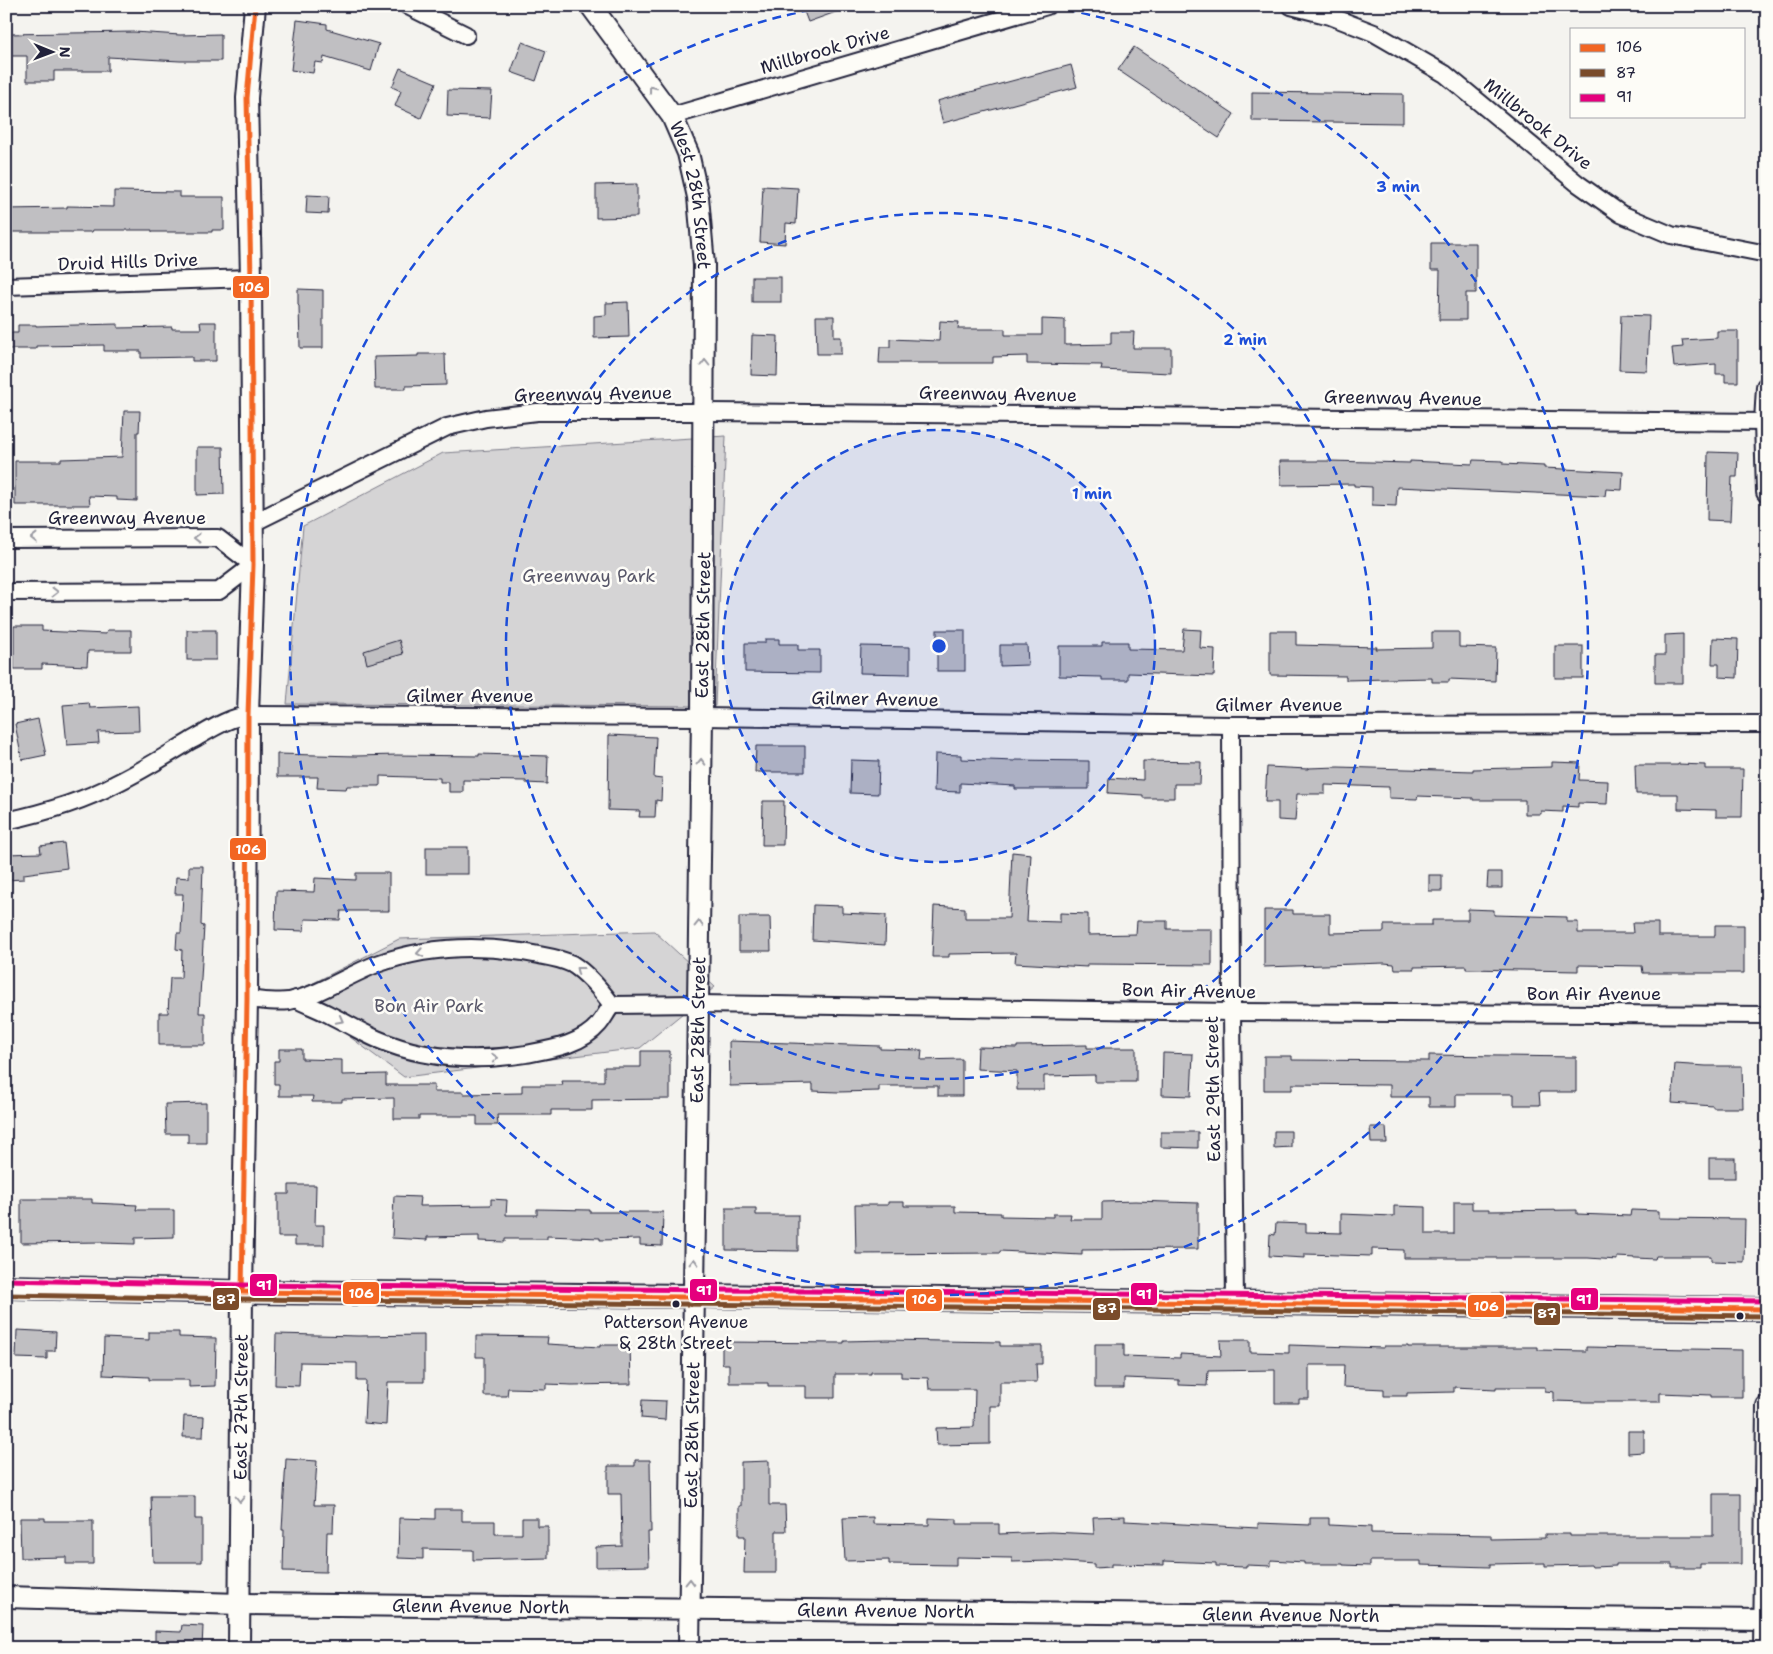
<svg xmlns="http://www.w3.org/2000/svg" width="1773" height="1654" font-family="'Shantell Sans',sans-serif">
<rect width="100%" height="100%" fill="#f4f3ef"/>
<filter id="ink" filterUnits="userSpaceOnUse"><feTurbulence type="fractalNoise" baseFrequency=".02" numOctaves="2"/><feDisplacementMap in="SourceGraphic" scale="10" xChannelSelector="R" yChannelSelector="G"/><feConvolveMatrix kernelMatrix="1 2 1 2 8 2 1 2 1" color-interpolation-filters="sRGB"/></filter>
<g filter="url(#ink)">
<!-- green -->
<g fill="#d5d4d5" stroke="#7c7b88">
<path d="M726,436L715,706L287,704L303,526L443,453Z"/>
<path d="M654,931L715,987L640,1048L404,1077L292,994L399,939Z"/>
</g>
<!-- building -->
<g fill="#c0bfc2" stroke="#22223b">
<path d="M802,6H847V8L808,22Z"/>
<path d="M297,20L327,24V29L379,44L371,71L324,57L323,63L315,62L313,73L291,70Z"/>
<path d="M134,32L180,35L221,34V61H180L108,57V71H54V81H27V56H6V34Z"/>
<path d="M522,42L546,51L536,81L511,72Z"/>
<path d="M1134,47L1234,114L1219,138L1118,70Z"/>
<path d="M1071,65L1077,87L943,123L937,101Z"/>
<path d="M400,68L436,83L421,118L395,106L401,91L392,87Z"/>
<path d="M448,90L492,91L490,118L447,116Z"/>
<path d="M1252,92L1403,94V123L1252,121Z"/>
<path d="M637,184V217L596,218V185Z"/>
<path d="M763,186L798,188L796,224L786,223L785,244L760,242Z"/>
<path d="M114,191L180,192V197H224V230H212V232H152V230H93L92,232H6V209L67,208V206L114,207Z"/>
<path d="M307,195L329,196L328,214L306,213Z"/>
<path d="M1431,243H1476V293H1466V320H1439L1440,270H1431Z"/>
<rect x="752" y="277" width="29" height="25"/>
<path d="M298,289L323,290V348H300L299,306L298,305Z"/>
<path d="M628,302L629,337L594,338V316L606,315V303Z"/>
<path d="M1621,315L1649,316L1647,371L1619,370Z"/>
<path d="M816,316H834V337H841V354H817Z"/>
<path d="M1042,319L1065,320V345L1111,344V332H1134L1133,348H1171V373L1101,370L1102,365L1027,364V356L993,357V363H879L880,347H890V339L939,341L940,321L959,322L958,329H1005V335H1042Z"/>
<path d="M200,322H216V361H192V357L141,358V351H104V345L36,346V349H6V333H18V325H36V326L118,324V328L172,327V329H201Z"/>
<path d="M1717,331H1738V382H1725V374H1716V364L1674,367L1672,348L1683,347L1682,340L1717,338Z"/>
<path d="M752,335L778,336L777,376L751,375Z"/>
<path d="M418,354H445L446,385L406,386V389H375L374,357L418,356Z"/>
<path d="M124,411H140L139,432H137V501L117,500V497L89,496L90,505H15V461H61V459L122,457Z"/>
<path d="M197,447H223L224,494L197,495Z"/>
<path d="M1708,452L1738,453L1737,477H1732L1730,521L1707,520Z"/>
<path d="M1473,460L1503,461V464L1544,466V468L1623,472L1622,490L1606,489L1605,496L1397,487L1396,506L1372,505V487L1354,486V484L1281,485L1280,461H1329L1410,463V461L1472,464Z"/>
<path d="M14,626H42V631L106,634L107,630H131V651H88L87,666L42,664V669H14Z"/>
<path d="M1184,629L1201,630L1200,648L1215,649L1214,676L1128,673V680H1102V677L1059,676V646H1102V642H1128V649L1182,650Z"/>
<rect x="187" y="630" width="29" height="30"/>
<rect x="937" y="630" width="28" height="41"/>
<path d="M1270,631H1296V645L1377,647L1376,649L1432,648V632H1459V647L1496,648L1495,681L1449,679V682H1432V678L1346,680V676L1270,675Z"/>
<path d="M1683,634V683H1655V655H1665V635Z"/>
<path d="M1713,638L1738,639L1737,678L1719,677V664H1712Z"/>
<path d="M765,639H779V644H798V650H820V673L745,672V643H765Z"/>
<path d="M399,640L403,654L367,664L364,651Z"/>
<path d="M1000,645H1027L1028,665L1000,666Z"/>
<path d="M861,646L910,647V674L860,673Z"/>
<rect x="1555" y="646" width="28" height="32"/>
<path d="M89,703L90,708L138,706L139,731L98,732L99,743L67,745L63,705Z"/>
<path d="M38,719L46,755L22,760L15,724Z"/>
<path d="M609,735L656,737L654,778L662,779L661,801L656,800L655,817H639L640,811L608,810Z"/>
<path d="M756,746H805V772H755Z"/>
<path d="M277,754L356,756L397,755L479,756V754L548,756L547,784L526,783V781L463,780V792H449V782H440V778L380,776V786H347L346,789L317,788L318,777H277Z"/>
<path d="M935,754L961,755V759L1015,761V760L1089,761V789H1015V786L960,783V792L934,791Z"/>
<path d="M851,760L879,761L878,794L850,793Z"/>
<path d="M1143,761L1201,762L1200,784H1174V798H1143V795L1108,793L1109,778L1143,780Z"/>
<path d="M1552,762L1580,763L1579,780L1608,781L1607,804L1578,803V807L1563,806V812L1541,811V814H1525V800H1473V798L1418,796L1417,799L1389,798V787L1325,785V794H1297L1295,821L1278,820V802H1265L1267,767L1308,769V768L1338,767L1473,771V769L1552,767Z"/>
<path d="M1678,764L1705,765V769H1743L1742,817H1716V810L1678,809V794H1636L1635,765H1678Z"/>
<path d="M763,801H784L783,845H762Z"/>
<path d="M64,843L67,868L24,874V879L6,880V854L41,853L40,846Z"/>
<rect x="426" y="847" width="42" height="27"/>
<path d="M1012,852L1031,854L1027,921L1060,922V913L1088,914V935L1136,934L1137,921H1167V929H1212V965L1087,964V967L1015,963L1016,953L949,954V957H932L934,906L965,908V918H1009Z"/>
<path d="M189,866H203L201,925L204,926L199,1013H205V1045H159V1013H168L170,978H181L182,950L176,949L177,933H181L183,894H175L176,877L189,878Z"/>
<path d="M1488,872H1502V888H1487Z"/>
<path d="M356,873H389V911H341L340,920L305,919L304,931L275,930L276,891L314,892L315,878L356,880Z"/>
<rect x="1429" y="875" width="13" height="16"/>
<path d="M813,905L842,906V913L886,915L885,945L812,940Z"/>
<path d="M1468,909L1494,910V915L1567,917V922H1578V933H1633L1632,923H1658V936H1715V925H1744V973H1643L1642,966L1578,965V971L1466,969V966L1414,967V969H1395L1394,964L1384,963L1264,967V910H1293V914H1330V933L1384,932V925H1432V920H1468Z"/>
<path d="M739,917H770L771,951H739Z"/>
<path d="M729,1041L880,1046V1049L922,1050L921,1060L962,1059V1096H938V1086H879V1091L838,1092L813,1091V1084L730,1086Z"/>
<path d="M1087,1045V1048H1136V1082H1095V1075L1044,1076V1090H1017V1071L977,1069L978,1047L1017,1048V1046Z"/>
<path d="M279,1049H302V1059L342,1060V1075L386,1074V1085H434V1092H463V1094L522,1093V1085H563L562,1081H604V1067H641V1051H670V1099L592,1100V1110H551V1115H497L498,1125H477V1116H419V1119H394V1098L342,1099V1102H312L313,1096H279V1084H274V1061H279Z"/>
<path d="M1163,1053L1193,1054L1191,1096L1162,1095Z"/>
<path d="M1429,1055L1576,1057V1092H1539L1540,1105H1514V1094H1456V1107H1429V1097H1390V1085L1292,1084V1090H1264V1056H1292V1060L1429,1061Z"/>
<path d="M1675,1064L1706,1066H1742L1743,1108H1713V1106L1672,1103Z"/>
<path d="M206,1103V1143H188V1134H166L165,1104Z"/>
<path d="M1370,1127H1386L1387,1143H1371Z"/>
<path d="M1274,1131H1291V1147L1274,1148Z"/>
<path d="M1161,1132H1198V1148L1161,1147Z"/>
<rect x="1709" y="1158" width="26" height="20"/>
<path d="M289,1185H316L315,1225H324V1245H295V1237H278V1194H289Z"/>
<path d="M394,1196L420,1197L419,1206L491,1205V1199L507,1200L506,1215H537V1209L590,1210V1212H663L662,1246L640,1245V1239L600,1240V1238L547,1236V1239H505V1242L479,1241V1236L427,1237V1240L392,1238Z"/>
<path d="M21,1199H92V1203L137,1205L136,1210H174V1237L135,1238V1244L102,1243V1242L21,1243Z"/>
<path d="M1135,1201L1198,1203V1249L1082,1250V1255L1000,1251V1253L856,1254L855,1205H888V1202H904V1206H955V1212L1001,1213V1216L1053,1217V1214H1071L1070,1219H1102V1202Z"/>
<path d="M1454,1202H1472V1209H1489V1211L1577,1210V1214L1630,1216L1631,1210L1659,1211V1218L1745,1219L1744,1262L1711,1261V1256H1656L1655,1259L1617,1257V1260L1588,1258H1404V1250L1372,1249V1256L1305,1254V1258L1269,1256L1270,1234L1275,1235L1276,1223L1306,1224V1232L1341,1233V1214L1394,1216V1206L1426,1207V1234H1454Z"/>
<path d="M726,1208H756V1215H798V1251L726,1250Z"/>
<path d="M17,1330L56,1332L55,1351H47V1359L16,1358Z"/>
<path d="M149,1332H179V1337L216,1338L215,1386L189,1387V1380H149V1377L103,1375L104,1338L149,1340Z"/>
<path d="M276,1334L358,1336L424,1335V1382H388L386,1425L364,1423L366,1381H357V1363L300,1362L299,1386L275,1385Z"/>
<path d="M476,1336L548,1337L547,1344L600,1347V1345H630L631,1384L572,1385L546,1384V1389L508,1388L507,1396H484V1357H476Z"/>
<path d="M887,1340L1000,1342V1346H1042V1364H1036L1037,1382H1000V1406H990V1444L937,1445L936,1428L974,1427L975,1389H929L928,1378L901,1377V1372H871V1374H835V1398H806V1386H768V1383H729V1364H722V1342L844,1343V1341Z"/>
<path d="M1220,1340H1250V1352L1289,1353V1345L1384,1348V1346H1408V1347H1538V1350L1586,1351V1347L1742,1350V1397H1711V1395L1660,1393V1402H1586L1554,1401V1392L1545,1391V1387H1496V1389L1454,1387V1392L1407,1393V1396H1384V1389L1343,1387L1344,1365H1309V1399H1299V1403H1275V1370L1208,1371L1207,1386L1179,1385V1380L1124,1378V1388H1095V1344H1124V1356L1180,1358V1354L1221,1356Z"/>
<path d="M642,1400L666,1401L665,1420L641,1418Z"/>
<path d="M184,1416L204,1417L203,1437H183Z"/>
<path d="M1628,1431H1644V1452L1628,1453Z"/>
<path d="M286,1459L317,1461L314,1505H334L333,1532H327L326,1572L283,1571L284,1530H282Z"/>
<path d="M635,1460H650L651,1532H648L649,1566L596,1567V1547L622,1546L621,1494H608V1466H635Z"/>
<path d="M769,1461V1505H785L786,1531H776V1573H744L745,1536H739V1506H741V1462Z"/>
<path d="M1713,1494H1741V1564H1700V1568H1672V1564H1616V1566L1592,1567L1591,1565L1545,1566V1563L1490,1564V1567L1421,1565V1561H1370V1566L1343,1565V1564H1304V1562L1271,1560V1566L1246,1565V1567L1216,1566V1563L1164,1561V1565L1111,1564V1567L1094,1568V1564L1050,1561L1012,1562V1558L956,1557V1565L889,1564V1560L845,1561L843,1518L873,1517V1524L929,1525V1518L957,1519V1524H999V1534L1051,1532L1094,1534L1093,1517L1125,1516V1521L1258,1528V1523L1310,1525V1518H1329V1525L1371,1527V1533L1491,1535V1539L1545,1538V1534H1570V1536H1713Z"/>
<path d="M151,1496H195V1519H202V1562H153Z"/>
<path d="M435,1509H462V1521H495V1534H522V1518H537V1526H548V1558L473,1560V1550L423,1549V1559L398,1558L399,1518L435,1519Z"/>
<path d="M20,1518H45V1521H93V1564H66V1557L21,1558Z"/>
<path d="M182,1625L203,1626L202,1648H155V1631L181,1632Z"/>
</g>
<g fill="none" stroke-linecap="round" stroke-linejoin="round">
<!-- minor casing -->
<g stroke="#22223b" stroke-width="20">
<g id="minor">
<path d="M408,6L466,35"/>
<path d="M1291,6L1330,16L1374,33L1445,74L1577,183L1621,214L1671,235L1767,254"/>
<path d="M672,116L1047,6"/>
<path d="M6,286L251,278"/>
<path d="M253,523L447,427L486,418L537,412H705L1767,422"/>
<path d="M6,539L218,538L253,565L219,591L6,592"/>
<path d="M1231,725L1232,1012L1235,1303"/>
<path d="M6,821C43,813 82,802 115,784C142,771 167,755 192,740C210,730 227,718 248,715L702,717L1231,725L1767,724"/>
<path d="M247,999C260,1000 276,1003 289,1001C320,995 348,975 377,964C430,945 484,944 539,955C550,957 562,959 572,964C588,974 601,990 612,1005"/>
<path d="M296,999C307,1005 319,1009 330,1015C346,1023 361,1032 377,1039C425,1060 476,1062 526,1054C552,1049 581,1045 599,1024C604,1018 607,1011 612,1005"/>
<path d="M612,1005L698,1004L1232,1012L1767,1015"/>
</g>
</g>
<!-- tertiary casing -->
<g stroke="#22223b" stroke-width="24">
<g id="tertiary">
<path id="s1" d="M591,6L672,116L688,153L698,197L704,265L702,717L689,1648"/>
<path d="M1767,387L1765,422L1767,492"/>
<path id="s2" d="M6,1597L240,1604L1767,1620"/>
<path id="s3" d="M239,1648L242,1292L247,999L248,715L253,565L251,278L247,98L255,6"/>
<path d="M1764,1648L1767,1406"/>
</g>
</g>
<!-- secondary casing -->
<g stroke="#22223b" stroke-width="26">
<path id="secondary" d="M6,1287L242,1292L694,1296L1767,1309"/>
</g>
<!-- minor -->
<use href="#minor" stroke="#fdfcf7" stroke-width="16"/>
<!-- tertiary -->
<use href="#tertiary" stroke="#fdfcf7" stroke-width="20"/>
<!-- secondary -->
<use href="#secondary" stroke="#fdfcf7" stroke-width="22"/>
<!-- bus-1 casing -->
<g stroke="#fdfcf7" stroke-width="9">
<g id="bus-1">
<path d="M255,6L247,98L251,278L253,565L248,715L247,999L242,1292L1767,1309"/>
<path d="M1767,391L1765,422L1767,483"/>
</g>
</g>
<!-- bus-2 casing -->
<g stroke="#fdfcf7" stroke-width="9">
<path id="bus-2" d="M6,1295L242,1299L1767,1316"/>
</g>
<!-- bus-3 casing -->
<g stroke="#fdfcf7" stroke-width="9">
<path id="bus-3" d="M6,1280L242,1285L1767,1301"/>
</g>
<!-- bus-1 -->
<use href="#bus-1" stroke="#f26522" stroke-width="5"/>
<!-- bus-2 -->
<use href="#bus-2" stroke="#7a4b2a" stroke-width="5"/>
<!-- bus-3 -->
<use href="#bus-3" stroke="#e5007d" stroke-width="5"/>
</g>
<!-- one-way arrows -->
<defs><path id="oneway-chevron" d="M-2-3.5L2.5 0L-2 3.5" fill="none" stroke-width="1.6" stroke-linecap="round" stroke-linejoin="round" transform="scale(1.25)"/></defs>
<g stroke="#9a9aa2">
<use href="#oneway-chevron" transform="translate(652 89) rotate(-127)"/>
<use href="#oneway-chevron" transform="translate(705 363) rotate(-90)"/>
<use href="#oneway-chevron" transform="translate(34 538) rotate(180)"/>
<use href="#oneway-chevron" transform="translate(197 538) rotate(180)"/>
<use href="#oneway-chevron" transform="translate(55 592)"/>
<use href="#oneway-chevron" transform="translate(701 762) rotate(-89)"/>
<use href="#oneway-chevron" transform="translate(699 924) rotate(-89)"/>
<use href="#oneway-chevron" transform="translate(420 953) rotate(170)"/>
<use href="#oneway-chevron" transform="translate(579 970) rotate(-142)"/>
<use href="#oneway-chevron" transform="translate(340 1020) rotate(28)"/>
<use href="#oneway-chevron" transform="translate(495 1058) rotate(-4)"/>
<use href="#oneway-chevron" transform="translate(694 1262) rotate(-89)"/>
<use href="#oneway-chevron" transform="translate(240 1499) rotate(90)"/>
<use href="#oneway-chevron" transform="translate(690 1582) rotate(-89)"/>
</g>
</g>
<!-- distance rings -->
<circle cx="939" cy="646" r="216" fill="#1d4ed8" fill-opacity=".12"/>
<g fill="none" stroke="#1d4ed8" stroke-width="2.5" stroke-dasharray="9 6">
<circle cx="939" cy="646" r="216"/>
<circle cx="939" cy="646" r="433"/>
<path d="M1052 7A649 649 0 1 1 826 7"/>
</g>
<!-- markers -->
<g fill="#22223b" stroke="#fdfcf7" stroke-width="2">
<circle cx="676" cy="1304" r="4.5"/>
<circle cx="1740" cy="1316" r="4.5"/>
</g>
<g text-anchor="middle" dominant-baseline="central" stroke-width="5" stroke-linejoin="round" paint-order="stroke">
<!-- bus labels -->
<g font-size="17" fill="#22223b" stroke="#fdfcf7">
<text x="676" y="1322">Patterson Avenue<tspan x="676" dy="21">&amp; 28th Street</tspan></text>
</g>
<!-- street labels -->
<g font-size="18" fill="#22223b" stroke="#fdfcf7">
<text transform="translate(825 50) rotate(-16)">Millbrook Drive</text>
<text transform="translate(1538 124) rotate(39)">Millbrook Drive</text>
<text stroke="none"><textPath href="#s1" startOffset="219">West 28th Street</textPath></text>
<text transform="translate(128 262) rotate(-2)">Druid Hills Drive</text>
<text transform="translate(593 394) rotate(-1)">Greenway Avenue</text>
<text transform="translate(998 394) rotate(1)">Greenway Avenue</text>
<text transform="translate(1403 398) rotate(1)">Greenway Avenue</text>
<text x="127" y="518">Greenway Avenue</text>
<text transform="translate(703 625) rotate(-89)">East 28th Street</text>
<text x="470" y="696">Gilmer Avenue</text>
<text transform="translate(875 699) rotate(1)">Gilmer Avenue</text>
<text x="1279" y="705">Gilmer Avenue</text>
<text transform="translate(1189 991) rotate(1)">Bon Air Avenue</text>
<text x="1594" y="994">Bon Air Avenue</text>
<text transform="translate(698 1030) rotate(-89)">East 28th Street</text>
<text transform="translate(1213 1089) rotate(-91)">East 29th Street</text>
<text stroke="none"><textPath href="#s3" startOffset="241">East 27th Street</textPath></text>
<text transform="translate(692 1435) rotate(-89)">East 28th Street</text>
<text stroke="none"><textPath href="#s2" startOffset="475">Glenn Avenue North</textPath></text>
<text stroke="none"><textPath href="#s2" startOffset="880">Glenn Avenue North</textPath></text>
<text stroke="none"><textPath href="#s2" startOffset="1285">Glenn Avenue North</textPath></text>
</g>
<!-- park labels -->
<g font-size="18" fill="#585769" stroke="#fdfcf7">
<text x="589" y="576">Greenway Park</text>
<text x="429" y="1006">Bon Air Park</text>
</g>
</g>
<circle cx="939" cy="646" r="8" fill="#1d4ed8" stroke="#fdfcf7" stroke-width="2.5"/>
<g font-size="15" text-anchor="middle" font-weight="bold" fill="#1d4ed8" stroke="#fdfcf7" stroke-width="5" stroke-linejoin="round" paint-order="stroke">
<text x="1398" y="192">3 min</text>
<text x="1245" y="345">2 min</text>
<text x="1092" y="499">1 min</text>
</g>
<g stroke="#fdfcf7" stroke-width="2">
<rect x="232" y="275" width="38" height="24" rx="5" fill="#f26522"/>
<rect x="229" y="837" width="38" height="24" rx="5" fill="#f26522"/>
<rect x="249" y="1273" width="29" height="24" rx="5" fill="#e5007d"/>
<rect x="689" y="1278" width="29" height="24" rx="5" fill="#e5007d"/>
<rect x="342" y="1281" width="38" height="24" rx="5" fill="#f26522"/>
<rect x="1130" y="1282" width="28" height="24" rx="5" fill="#e5007d"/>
<rect x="212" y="1287" width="28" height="24" rx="5" fill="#7a4b2a"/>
<rect x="1570" y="1287" width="29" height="24" rx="5" fill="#e5007d"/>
<rect x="905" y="1288" width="38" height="24" rx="5" fill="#f26522"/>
<rect x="1467" y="1294" width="38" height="24" rx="5" fill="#f26522"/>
<rect x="1092" y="1297" width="29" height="24" rx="5" fill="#7a4b2a"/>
<rect x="1533" y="1302" width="28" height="24" rx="5" fill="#7a4b2a"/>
</g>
<g font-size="14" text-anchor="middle" font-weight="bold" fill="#fff">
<text x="251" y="292">106</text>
<text x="248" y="854">106</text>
<text x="264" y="1290">91</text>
<text x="704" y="1295">91</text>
<text x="361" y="1298">106</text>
<text x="1144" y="1299">91</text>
<text x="226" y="1304">87</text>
<text x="1584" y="1304">91</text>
<text x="924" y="1304">106</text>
<text x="1486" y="1311">106</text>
<text x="1107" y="1313">87</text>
<text x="1547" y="1318">87</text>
</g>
<!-- margin -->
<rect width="1773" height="1654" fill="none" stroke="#fdfcf7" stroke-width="25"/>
<rect x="12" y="12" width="1748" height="1629" fill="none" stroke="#22223b" stroke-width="2" filter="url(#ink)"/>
<!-- legend -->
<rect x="1570" y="28" width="175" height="90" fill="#fdfcf7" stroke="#a5a5ac"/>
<rect x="1580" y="44" width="25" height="8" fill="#f26522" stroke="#a5a5ac"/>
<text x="1616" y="52" font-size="15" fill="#22223b">106</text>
<rect x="1580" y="69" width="25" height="8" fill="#7a4b2a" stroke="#a5a5ac"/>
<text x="1616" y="78" font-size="15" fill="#22223b">87</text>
<rect x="1580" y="94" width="25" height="8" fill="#e5007d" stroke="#a5a5ac"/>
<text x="1616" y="102" font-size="15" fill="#22223b">91</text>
<!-- north arrow -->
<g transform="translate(52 52) rotate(91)" stroke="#fdfcf7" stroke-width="4" paint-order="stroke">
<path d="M0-4L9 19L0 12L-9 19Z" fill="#22223b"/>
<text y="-8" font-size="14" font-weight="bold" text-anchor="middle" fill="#22223b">N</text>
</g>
</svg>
